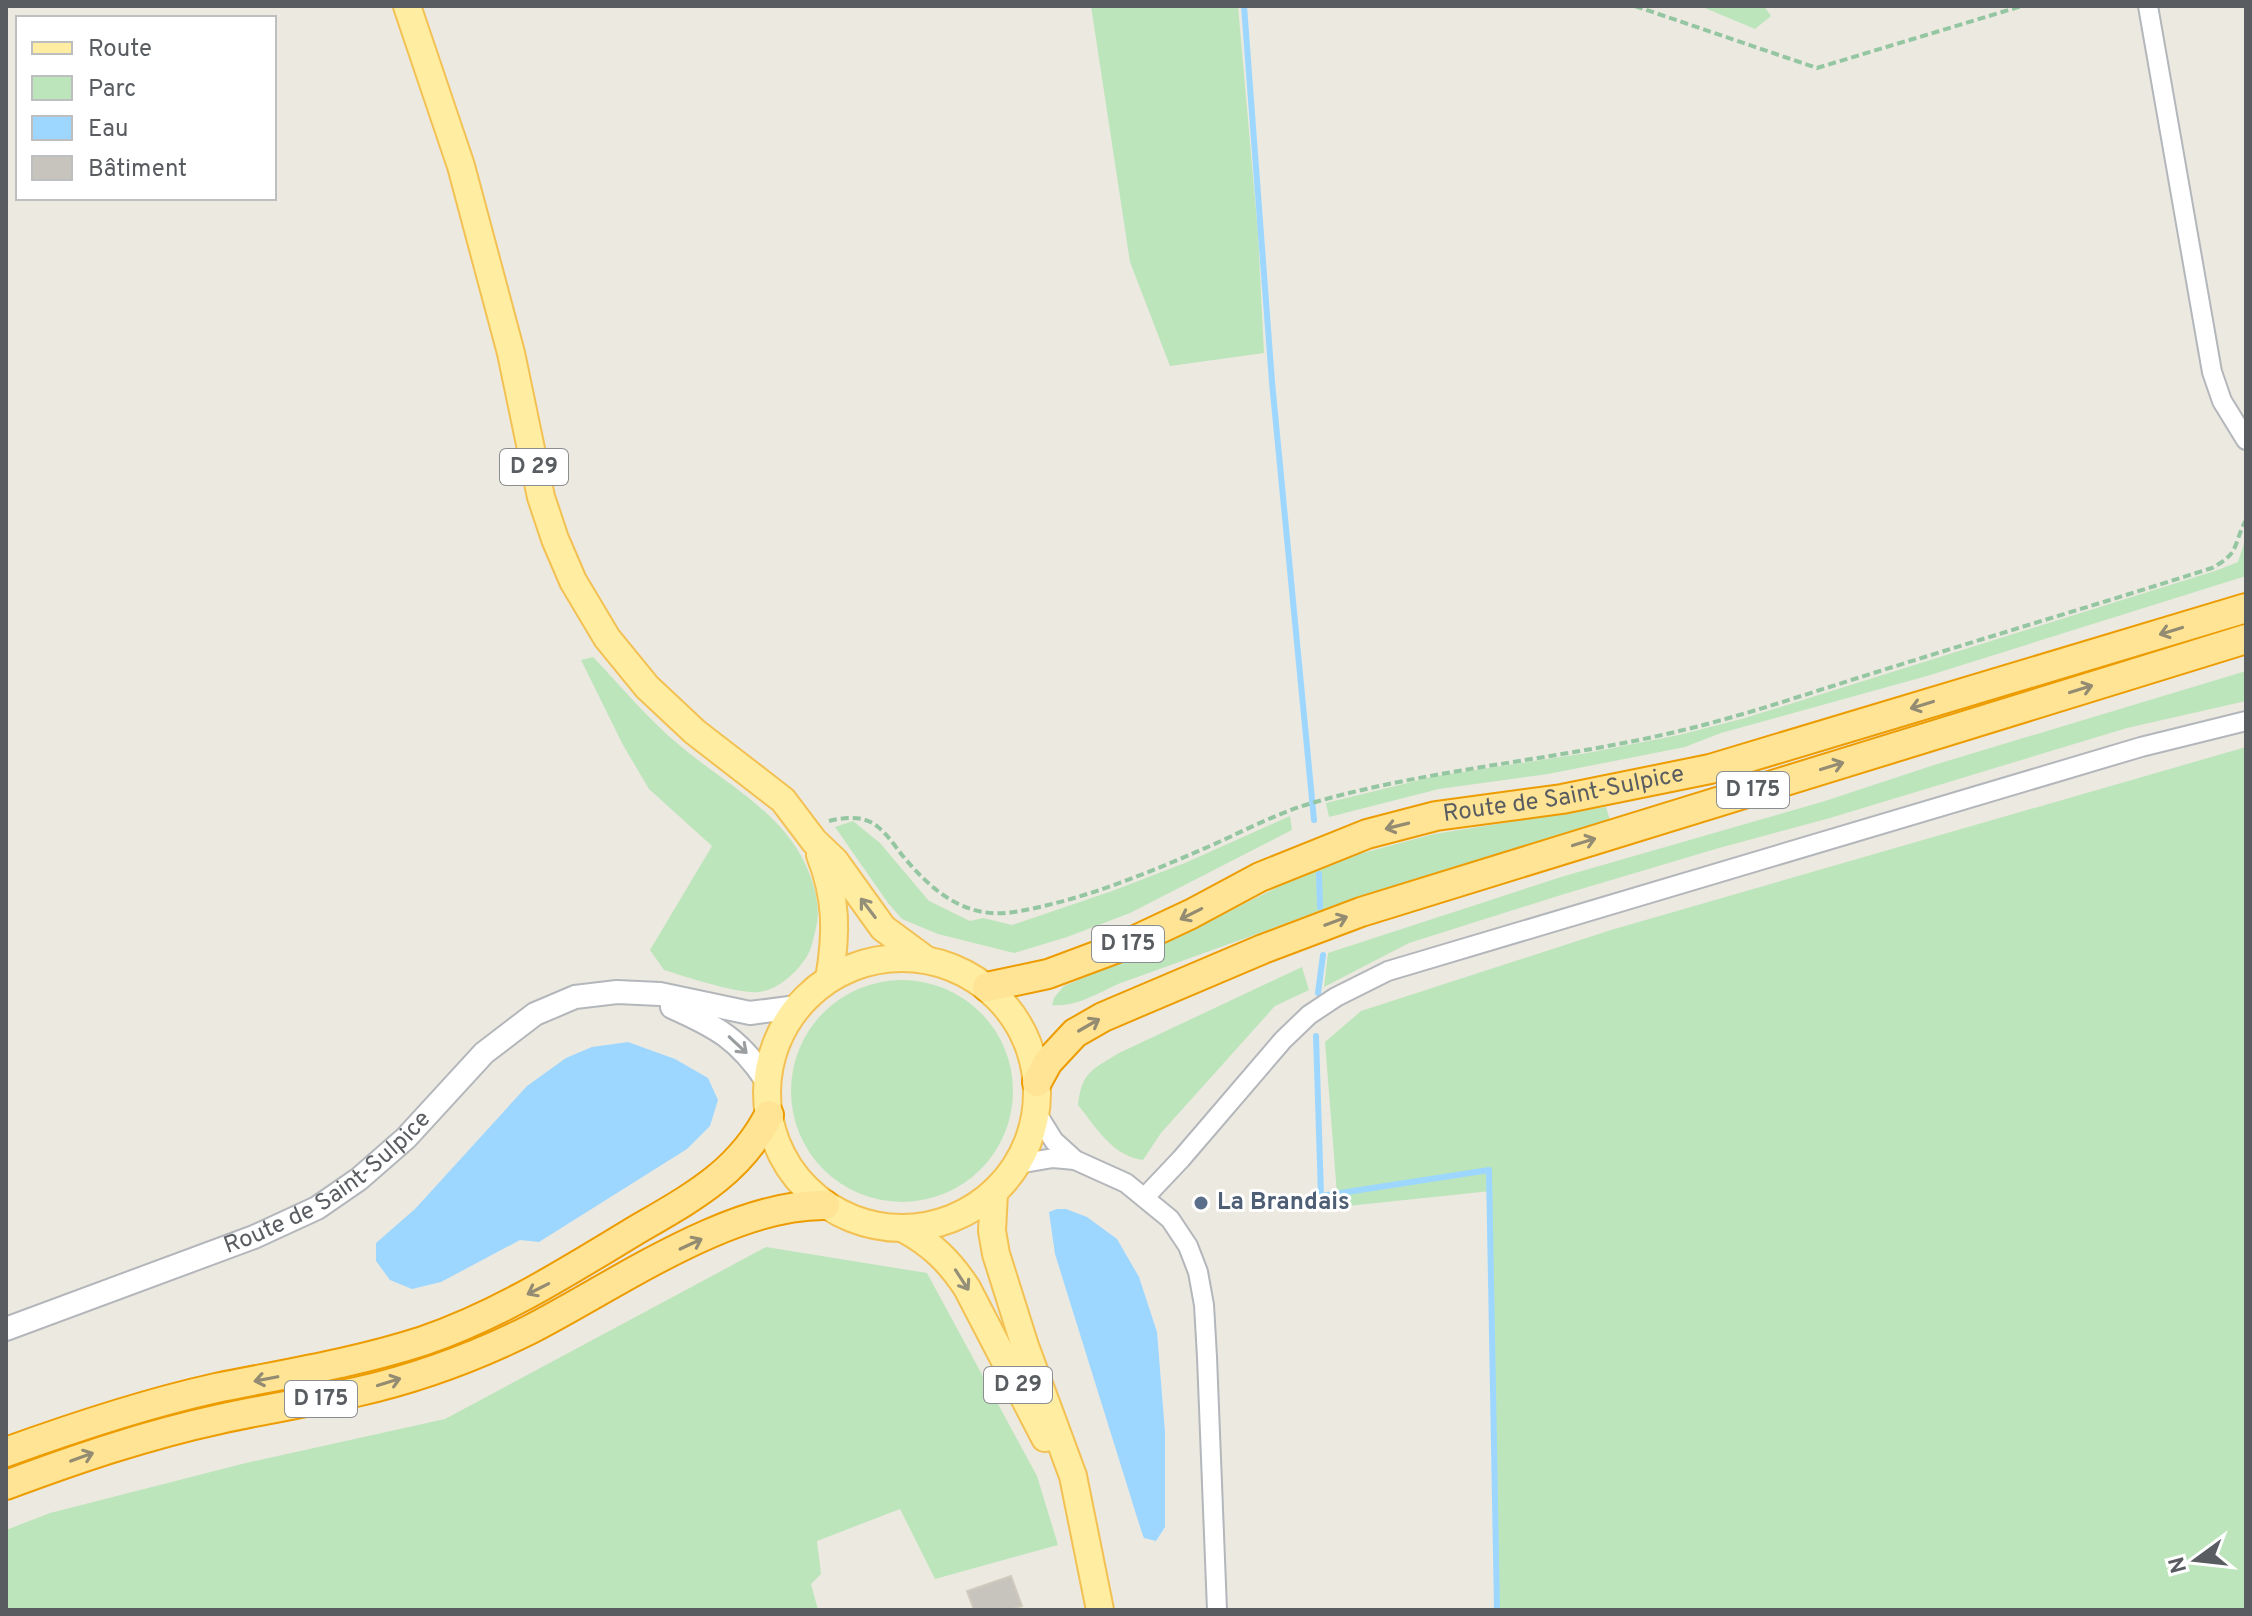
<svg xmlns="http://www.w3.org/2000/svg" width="2252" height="1616" font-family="Overpass,sans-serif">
<rect width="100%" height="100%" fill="#ece9e0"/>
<!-- green -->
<g fill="#bde5bb">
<path d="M1091,6H1238L1258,233L1264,353L1170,366L1130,262Z"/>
<path d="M1700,6H1764L1771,16L1755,29Z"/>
<path d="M2246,537V576L1927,676L1721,733L1685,747L1548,774L1439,789L1329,817L1326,803L1436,776L1587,753L1679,735L1745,718L2218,570L2238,562Z"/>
<path d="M593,657C621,686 647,718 678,744C727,786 791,815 812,881C817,896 820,912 816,928C813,940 811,953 803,962C793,976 776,990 759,992C738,994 686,977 664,970L650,950L712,846L649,789L623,745L581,660Z"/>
<path d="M2246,671V701L2127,728L1830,818L1719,848L1561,895L1409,943L1324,987L1328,953L1561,877L1825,801L1934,765Z"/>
<path d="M2246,747V1610H1499L1491,1191L1338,1207L1325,1042L1361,1011L1611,930Z"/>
<path d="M1606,807L1610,820L1370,893L1118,984C1097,994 1076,1007 1052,1005L1054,998L1064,986L1159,946L1292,880L1359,854L1434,834Z"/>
<path d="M1290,816L1292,830L1130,913L1067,937L1014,953L938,934L902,919L888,903L835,827L853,821L880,843L929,901L970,921L983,918L1012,925L1112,891L1185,863Z"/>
<path d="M1302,967L1309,990L1275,1006L1161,1133L1143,1160C1112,1156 1096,1127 1078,1105C1082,1071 1092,1070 1119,1053Z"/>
<circle cx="902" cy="1091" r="111"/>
<path d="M766,1247L927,1273L1037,1476L1058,1545L935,1579L900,1509L817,1541L821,1574L811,1584L818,1610H6V1530L50,1513L246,1463L445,1419Z"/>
</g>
<!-- water -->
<g fill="#9dd7ff">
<path d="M628,1042L675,1059L708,1078L718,1100L710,1126L687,1149L539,1242L520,1240L441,1282L412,1289L390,1280L376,1261V1243L415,1209L527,1086L566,1058L592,1047Z"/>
<path d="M1057,1209H1066L1087,1217L1117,1239L1139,1277L1157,1332L1165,1432V1527L1156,1541L1144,1538L1141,1530L1055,1254L1049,1212Z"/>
</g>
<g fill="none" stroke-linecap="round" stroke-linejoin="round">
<!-- stream -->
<g stroke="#9dd7ff" stroke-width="6">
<path d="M1244,6L1272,382L1314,820"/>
<path d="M1319,874L1320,907"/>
<path d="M1318,993L1323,955"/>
<path d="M1316,1036L1321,1196L1489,1170L1497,1610"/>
</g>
</g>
<!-- building -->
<path fill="#c7c4bd" stroke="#d1cbbe" stroke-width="2" d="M1011,1576L1022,1606L1009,1610H974L967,1591Z"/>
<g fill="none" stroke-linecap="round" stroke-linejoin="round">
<!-- minor casing -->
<g stroke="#b3b7bb" stroke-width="22">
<g id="minor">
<path d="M2148,6L2212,372L2222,401L2246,440"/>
<path d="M1036,1112L1054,1141L1075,1160L1126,1183L1170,1219L1188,1246L1198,1272L1204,1305L1207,1357L1217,1610"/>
<path d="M1018,1164L1053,1158L1075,1160"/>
<path d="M1145,1197L1181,1159L1283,1040L1309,1015L1336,997L1388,971L2141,747L2246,721"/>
</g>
</g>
<!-- tertiary casing -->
<g stroke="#b3b7bb" stroke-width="26">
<g id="tertiary">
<path d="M672,1007C717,1027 739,1039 767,1081"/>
<path id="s1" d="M6,1329L254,1237L317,1208L359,1179L406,1138L484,1053L535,1014L575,997L617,992L660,994L750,1013L797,1007"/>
</g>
</g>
<!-- primary casing -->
<g stroke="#f3c153" stroke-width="30">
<g id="primary">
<path d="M407,6L461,166L511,353L541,497L555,539L573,581L607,638L647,687L695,732L783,800L814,841L835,861L883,928L925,959"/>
<path d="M820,855C837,898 837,934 829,979"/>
<circle cx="902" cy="1093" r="135"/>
<path d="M994,1193L992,1231L996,1254L1025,1346L1073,1476L1100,1610"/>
<path d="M904,1229C932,1244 950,1262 967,1288L1045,1438"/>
</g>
</g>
<!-- trunk casing -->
<g stroke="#ec9c00" stroke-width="32">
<g id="trunk">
<path id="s2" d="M987,987L1048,974L1123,946L1191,914L1260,877L1367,834L1436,816L1562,799L1710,769L2246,608"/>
<path d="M1037,1082L1048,1062L1075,1033L1103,1017L1263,949L1361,912L2246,639"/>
<path d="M6,1452C75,1427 144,1404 216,1388C285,1374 355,1363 423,1341C499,1315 565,1273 633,1232C689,1199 738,1175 769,1115"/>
<path d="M6,1485C76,1459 146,1435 220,1419C265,1409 311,1402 356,1392C414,1379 474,1357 527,1331C612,1288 728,1204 825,1205"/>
</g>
</g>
<!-- path -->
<g stroke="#94c6a2" stroke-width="4" stroke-dasharray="8 4" stroke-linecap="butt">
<path d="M1635,6L1817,68L2022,6"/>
<path d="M829,821C845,817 864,815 878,827C887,834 895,846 902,855C931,890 965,920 1014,912C1081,901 1148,873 1210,846C1246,830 1281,811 1319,801C1436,768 1557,760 1675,732C1744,716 1812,692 1880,671C1991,636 2102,603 2212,568C2241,552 2232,546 2246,520"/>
</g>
<!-- minor -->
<use href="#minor" stroke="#fff" stroke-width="18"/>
<!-- tertiary -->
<use href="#tertiary" stroke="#fff" stroke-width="22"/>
<!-- primary -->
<use href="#primary" stroke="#ffeda2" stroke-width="26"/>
<!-- trunk -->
<use href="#trunk" stroke="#fee494" stroke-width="28"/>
</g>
<!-- one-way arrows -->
<defs><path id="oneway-shaft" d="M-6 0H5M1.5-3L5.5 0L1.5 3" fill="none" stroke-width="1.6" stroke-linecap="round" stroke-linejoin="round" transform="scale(2)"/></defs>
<g stroke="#938c73">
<use href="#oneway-shaft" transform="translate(2171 631) rotate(163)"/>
<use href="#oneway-shaft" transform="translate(2081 689) rotate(-17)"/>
<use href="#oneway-shaft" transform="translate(1922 705) rotate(163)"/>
<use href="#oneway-shaft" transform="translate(1832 766) rotate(-17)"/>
<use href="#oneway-shaft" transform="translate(1397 826) rotate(166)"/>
<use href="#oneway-shaft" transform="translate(1584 842) rotate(-17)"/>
<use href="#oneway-shaft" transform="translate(1191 914) rotate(153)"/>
<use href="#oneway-shaft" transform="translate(1336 921) rotate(-21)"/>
<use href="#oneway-shaft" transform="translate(1089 1025) rotate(-30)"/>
<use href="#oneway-shaft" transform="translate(691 1244) rotate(-25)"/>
<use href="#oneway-shaft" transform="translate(538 1289) rotate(153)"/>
<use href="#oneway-shaft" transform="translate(266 1379) rotate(169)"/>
<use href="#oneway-shaft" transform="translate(389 1382) rotate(-17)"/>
<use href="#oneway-shaft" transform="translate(82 1457) rotate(-20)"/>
</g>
<g stroke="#938f78">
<use href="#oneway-shaft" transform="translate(868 908) rotate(-127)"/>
<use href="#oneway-shaft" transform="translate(962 1280) rotate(57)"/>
</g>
<use stroke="#9b9ea0" href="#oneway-shaft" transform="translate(738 1045) rotate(43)"/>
<!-- markers -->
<circle fill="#5c6f8a" stroke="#fff" stroke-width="3" cx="1201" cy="1203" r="8"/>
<g text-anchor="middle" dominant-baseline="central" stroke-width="6" stroke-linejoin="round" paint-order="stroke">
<!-- shield labels -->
<g fill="#fff" stroke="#8b8e90" stroke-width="2">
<rect x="500" y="449" width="68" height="36" rx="6"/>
<rect x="1717" y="772" width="72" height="36" rx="6"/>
<rect x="1092" y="926" width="72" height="36" rx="6"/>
<rect x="984" y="1367" width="68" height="36" rx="6"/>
<rect x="285" y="1381" width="72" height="36" rx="6"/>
</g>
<g font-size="22" font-weight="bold" fill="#595d61">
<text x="534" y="467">D 29</text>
<text x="1753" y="790">D 175</text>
<text x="1128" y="944">D 175</text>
<text x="1018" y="1385">D 29</text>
<text x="321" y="1399">D 175</text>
</g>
<!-- street labels -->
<g font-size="24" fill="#595d61" stroke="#fff">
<text stroke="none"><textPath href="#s2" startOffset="612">Route de Saint-Sulpice</textPath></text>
<text stroke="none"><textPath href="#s1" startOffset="356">Route de Saint-Sulpice</textPath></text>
</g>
<!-- service labels -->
<g font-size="24" font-weight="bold" fill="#4e5e75" stroke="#fff" text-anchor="start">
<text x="1217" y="1203">La Brandais</text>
</g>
</g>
<!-- border -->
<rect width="2252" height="1616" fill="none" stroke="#595d61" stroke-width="16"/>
<!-- legend -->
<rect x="16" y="16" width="260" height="184" fill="#ffffff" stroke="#bdbec0" stroke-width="2"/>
<rect x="32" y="42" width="40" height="12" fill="#ffeda2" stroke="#bdbec0" stroke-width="2"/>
<text x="88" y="56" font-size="24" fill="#595d61">Route</text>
<rect x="32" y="76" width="40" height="24" fill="#bde5bb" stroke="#bdbec0" stroke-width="2"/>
<text x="88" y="96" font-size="24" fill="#595d61">Parc</text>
<rect x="32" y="116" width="40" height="24" fill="#9dd7ff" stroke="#bdbec0" stroke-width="2"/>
<text x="88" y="136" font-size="24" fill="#595d61">Eau</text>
<rect x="32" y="156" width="40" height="24" fill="#c7c4bd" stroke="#bdbec0" stroke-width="2"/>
<text x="88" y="176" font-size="24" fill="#595d61">Bâtiment</text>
<!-- north arrow -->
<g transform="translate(2196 1560) rotate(255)" stroke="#ffffff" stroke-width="6" paint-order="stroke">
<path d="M0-6L14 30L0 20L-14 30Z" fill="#595d61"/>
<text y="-12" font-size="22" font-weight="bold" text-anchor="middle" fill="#595d61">N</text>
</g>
</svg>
